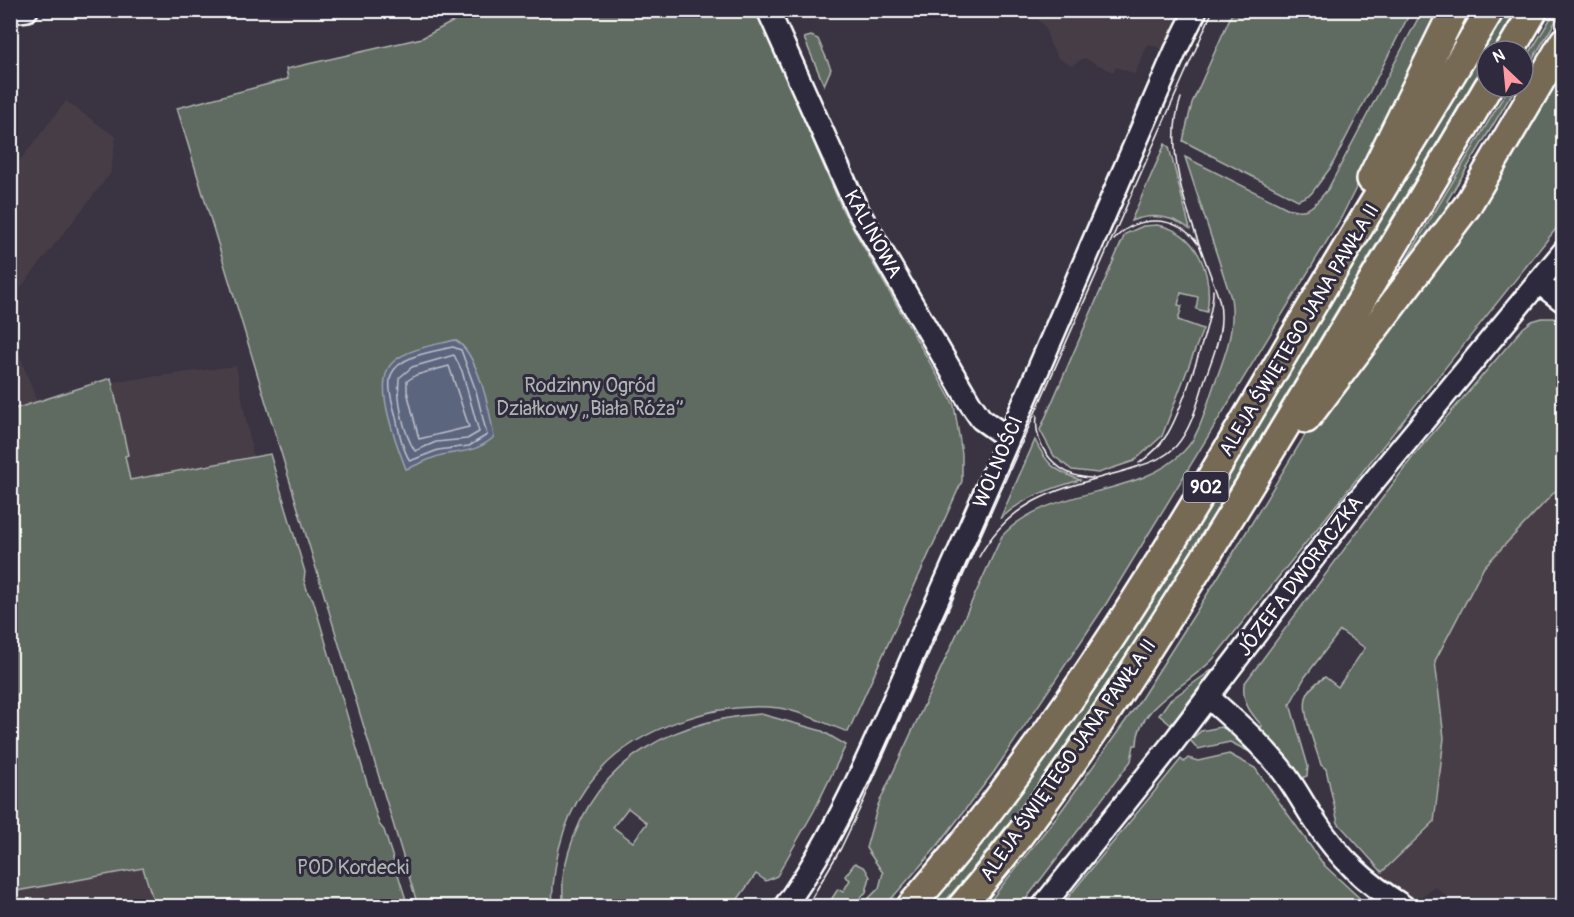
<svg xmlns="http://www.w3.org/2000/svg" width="1574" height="917" font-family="Pangolin,sans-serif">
<rect width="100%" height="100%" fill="#3a3342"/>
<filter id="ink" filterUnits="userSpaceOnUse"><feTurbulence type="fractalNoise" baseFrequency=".0167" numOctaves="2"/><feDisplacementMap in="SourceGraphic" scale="12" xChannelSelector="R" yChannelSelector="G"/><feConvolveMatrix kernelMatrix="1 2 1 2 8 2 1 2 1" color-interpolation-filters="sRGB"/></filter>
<g filter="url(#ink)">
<!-- built -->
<g fill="#473e47">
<path d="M1041,10L1182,11L1165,50L1148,44L1135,74L1116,67L1113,72L1084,58L1072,65L1058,58L1050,44L1045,27L1036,17Z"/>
<path d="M66,101L116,137L110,174L11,300V172Z"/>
<path d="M10,329L37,402L11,410H10Z"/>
<path d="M236,366L253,456L130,480L125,456L128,455L112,382Z"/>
<path d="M1563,483V906H1448L1449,898L1435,887L1422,896L1407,898L1384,883L1382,872L1434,822L1444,738L1435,661L1484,567Z"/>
<path d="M144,868L155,906H11V893Z"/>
</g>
<!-- green -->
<g fill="#5f6b60" stroke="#afb5b0" stroke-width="1.5" fill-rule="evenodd">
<path d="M473,11H757L843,211L954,405L962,454V481L848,732C826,724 801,711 779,708C717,701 637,727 596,775C564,811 553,860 552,906H418L177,108L288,79L286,69L422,38Z"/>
<path d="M1233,11H1411L1331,167L1311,194L1298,200L1183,141L1192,103Z"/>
<path d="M1422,11H1444L1341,218L1106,604L994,772L935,849L885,906H861L879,888L883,873L866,848L878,805L1002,536C1048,485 1139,499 1184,451C1200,435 1206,407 1214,385C1225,356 1236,329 1231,298L1185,157L1287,208C1310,215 1314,205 1328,189Z"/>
<path d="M1506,11H1516L1492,51H1487V59C1411,187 1334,315 1258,442C1162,603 1064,764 941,906H929L1021,789L1139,620Z"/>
<path d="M1555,11H1562L1523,75V64Z"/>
<path d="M811,36L818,39L831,69L824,85L804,38Z"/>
<path d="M1563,66V220L1214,658C1190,685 1137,704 1137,745H1134L1131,761L1026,899L1016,906H986L1061,811L1137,705L1239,544L1319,412Z"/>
<path d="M1509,87H1516L1447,201L1453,205L1387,292Z"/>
<path d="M1165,144L1169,147L1190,229C1172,216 1152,213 1131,221Z"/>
<path d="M1157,225C1199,232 1213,275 1207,312L1196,309L1198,297L1181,293L1178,305L1182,306L1178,320L1203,329L1162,436L1134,461L1098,473L1072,470L1054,456L1040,430L1125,234L1143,226Z"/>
<path d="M1542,318H1554L1563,323V483L1484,567L1435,661L1444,738L1434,822L1382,872L1338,823L1326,769L1321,765C1316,748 1302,715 1306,698C1308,689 1317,682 1325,677L1338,687L1365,648L1340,631L1305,677L1290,704L1308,766L1307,776L1299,779L1257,732L1262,726C1250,712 1242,703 1244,684L1415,454L1523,328L1532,321Z"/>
<path d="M111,378L128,455L125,456L130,480L270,454L305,572L304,580L308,593L313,599L379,824L384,830L408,906H155L143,868L11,892V410Z"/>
<path d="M1035,440C1047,465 1054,470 1080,480C1049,489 1024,497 1000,519Z"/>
<path d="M1213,669L1171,725L1159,715L1169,701Z"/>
<path d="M761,714L822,731L846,745L814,811L777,876L766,881L756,874L733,906H563C563,895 562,881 564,870C586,768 662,721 761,714ZM628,808L647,823L633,842L613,827Z"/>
<path d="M1221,727L1234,733L1260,757L1230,742L1198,749L1190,740L1201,731Z"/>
<path d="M1229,754L1255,768L1324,865L1368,906H1061L1181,759L1184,762L1188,758L1198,761Z"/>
<path d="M855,863L865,868L870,877L866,892L852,906H827L838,889L843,892L850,880L845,876Z"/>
</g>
<!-- water -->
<path fill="#5b657e" stroke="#9da3b2" stroke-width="1.5" d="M455,340C478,352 490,412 494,437C477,452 463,451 442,455C430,458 418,465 406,469C397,445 371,382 393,362C409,348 436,345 455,340Z"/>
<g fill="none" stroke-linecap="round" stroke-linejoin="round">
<!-- shore -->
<g stroke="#bdc1cb" stroke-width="1.5">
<path d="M453,347L461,350L476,391L487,435L469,446L438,450L410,461C402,448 399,432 396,417C393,405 387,387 391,375C399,355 436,351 453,347Z"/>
<path d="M454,355L462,371L479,432L467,439L436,442L415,451C403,433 397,399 399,378L412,367Z"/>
<path d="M449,366L469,427L419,439L407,391V381L416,375Z"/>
</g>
<!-- minor casing -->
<g stroke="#fff" stroke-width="26">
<g id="minor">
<path d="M768,10L857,209L970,403L981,419L1008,438"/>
<path d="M10,12L27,10"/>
<path d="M1538,282L1564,302"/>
<path d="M1208,697C1232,718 1256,739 1277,764C1292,781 1302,802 1315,821C1340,859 1365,882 1403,906"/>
<path d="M785,906C846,821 886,715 929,619C1014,430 1093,239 1176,50L1196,10"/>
<path d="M1043,906L1172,744L1350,510L1564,251"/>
</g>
</g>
<!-- major casing -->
<g stroke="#fff" stroke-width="32">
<g id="major">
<path d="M1510,51L1534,10"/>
<path d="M1371,179L1454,10"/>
<path d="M1306,419L1467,206L1564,41"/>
<path d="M911,906C1064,731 1182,528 1299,328C1362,221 1427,116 1490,10"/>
<path d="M962,906C1056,797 1132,675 1208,553C1303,399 1396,243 1488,87"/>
</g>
</g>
<!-- minor -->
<use href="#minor" stroke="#2f2a3d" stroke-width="21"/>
<!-- major -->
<use href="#major" stroke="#766a54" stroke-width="27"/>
<!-- tram -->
<g stroke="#fff" stroke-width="1.5">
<path d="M1114,240C1136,213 1179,215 1198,244"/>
<path d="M1037,415C1033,449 1059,478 1093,478"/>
<path d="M1139,463C1151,455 1161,445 1168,433C1182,409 1214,316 1213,290"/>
<path d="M979,557C1013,495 1065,488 1127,470C1145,464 1163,460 1176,446C1192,428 1198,401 1205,379C1214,353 1226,328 1219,299C1199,239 1159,160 1181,98"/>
<path d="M807,906L841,848L864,800L1213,10"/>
</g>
</g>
</g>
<g text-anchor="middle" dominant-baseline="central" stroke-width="6" stroke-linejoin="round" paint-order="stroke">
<!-- shield labels -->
<rect fill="#2f2a3d" stroke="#c1bfc5" stroke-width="1.5" x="1183.5" y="472" width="45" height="30" rx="4.5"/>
<g font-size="18" font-weight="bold" fill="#fff">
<text x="1206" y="487">902</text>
</g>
<!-- street labels -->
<g font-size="20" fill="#fff" stroke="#2f2a3d">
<text transform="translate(873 234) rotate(61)">KALINOWA</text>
<text transform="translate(1299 330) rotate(-59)">ALEJA ŚWIĘTEGO JANA PAWŁA II</text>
<text transform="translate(998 462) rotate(-67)">WOLNOŚCI</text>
<text transform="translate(1300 576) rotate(-53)">JÓZEFA DWORACZKA</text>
<text transform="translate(1068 760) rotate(-55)">ALEJA ŚWIĘTEGO JANA PAWŁA II</text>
</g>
<!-- park labels -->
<g font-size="20" fill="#afb5b0" stroke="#2f2a3d">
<text x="590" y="385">Rodzinny Ogród<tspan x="590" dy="23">Działkowy „Biała Róża”</tspan></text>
<text x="353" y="867">POD Kordecki</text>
</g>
</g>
<!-- margin -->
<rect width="1574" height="917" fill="none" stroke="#2f2a3d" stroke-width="36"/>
<rect x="18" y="18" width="1538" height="881" fill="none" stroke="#fff" stroke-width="2" filter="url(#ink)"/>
<!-- north arrow -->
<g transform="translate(1505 69) rotate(334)"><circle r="28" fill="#2f2a3d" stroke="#827f8b" stroke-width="1.5"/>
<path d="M0-4.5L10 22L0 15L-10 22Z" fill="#ff9aa2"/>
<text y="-9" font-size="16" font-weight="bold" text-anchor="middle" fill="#ffffff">N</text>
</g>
</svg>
